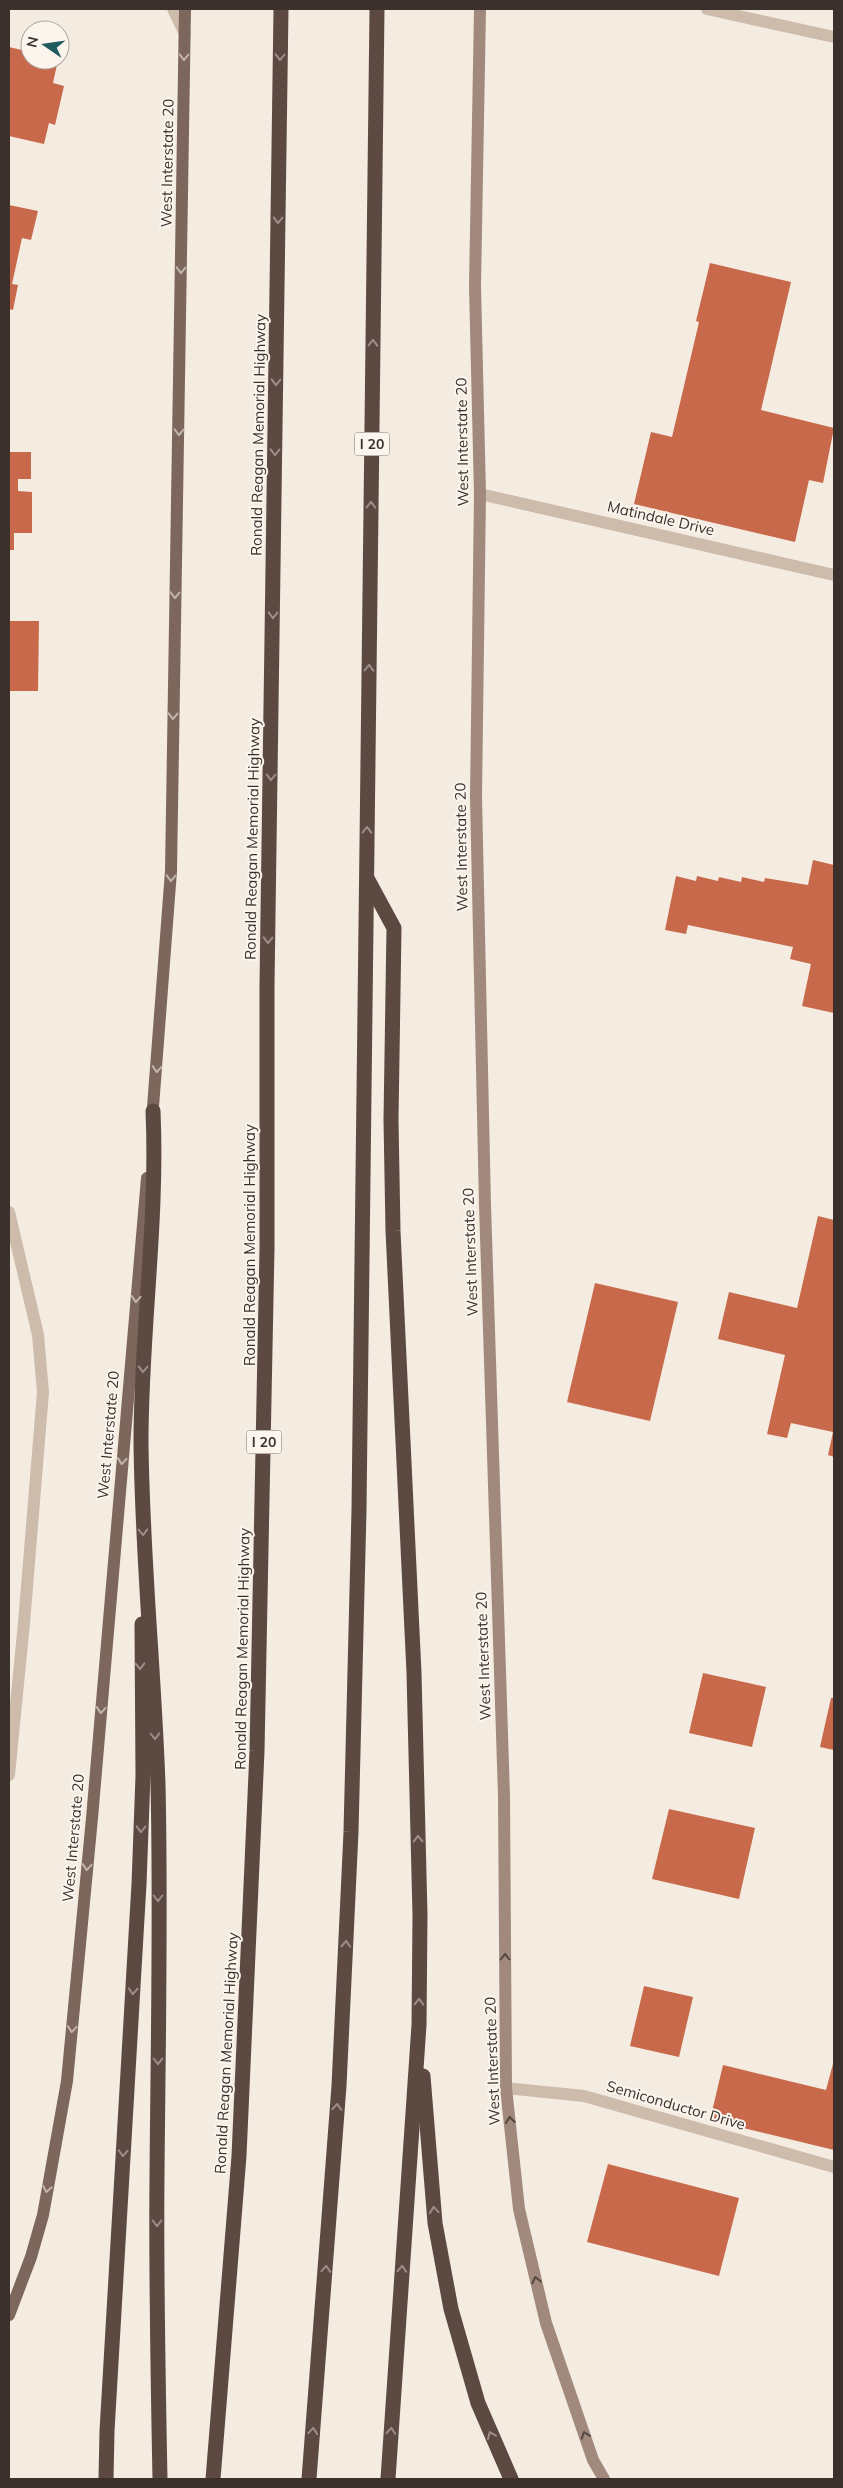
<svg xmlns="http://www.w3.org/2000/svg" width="843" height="2488" font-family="Mulish,sans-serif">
<rect width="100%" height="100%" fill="#f4ebe1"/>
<!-- building -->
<g fill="#c8694b">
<path d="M9,47L30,52V60H58L53,83L64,86L55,125L49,123L44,144L9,136Z"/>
<path d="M9,205L38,211L31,240L22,238L12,284L18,285L13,310L9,309Z"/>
<path d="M710,263L791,282L761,410L834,428L823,483L809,480L795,542L634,504L651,432L672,437L699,322L696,321Z"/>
<path d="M9,452H31V479H18V491L32,492V533H14V550H9Z"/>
<path d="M9,621H39L38,691H9Z"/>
<path d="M813,860L834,865V1013L802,1006L811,964L790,959L793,947L688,925L686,934L665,930L676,876L696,881L697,876L718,881L719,877L741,882L742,877L764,882L765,878L808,885Z"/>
<path d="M818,1216L834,1220V1457L828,1455L833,1432L791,1423L787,1438L767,1434L785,1355L718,1339L729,1292L797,1308Z"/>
<path d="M595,1283L678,1302L650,1421L567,1402Z"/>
<path d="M703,1673L766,1687L752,1747L689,1733Z"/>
<path d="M831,1698H834V1750L820,1747Z"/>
<path d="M669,1809L755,1828L739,1899L652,1879Z"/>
<path d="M644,1986L693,1997L679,2057L630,2046Z"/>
<path d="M834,2060V2150L710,2120L723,2065L826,2090Z"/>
<path d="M608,2164L739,2198L719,2276L587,2242Z"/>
</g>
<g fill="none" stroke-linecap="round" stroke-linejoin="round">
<!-- minor -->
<g stroke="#cdbbac" stroke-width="12">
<path d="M707,9L834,37"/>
<path d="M480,494L834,575"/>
<path d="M9,1212L38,1335L43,1392L24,1623L9,1775"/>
<path d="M506,2088L584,2096L834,2167"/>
</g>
<!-- tertiary -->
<path stroke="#cdbbac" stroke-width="12" d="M173,9L185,34"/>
<!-- secondary -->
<path stroke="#a18a7d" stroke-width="12" d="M480,9L475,286L480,494L476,797L485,1205L504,1796L506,2088L519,2209L546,2323L593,2460L604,2479"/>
<!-- primary -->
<g stroke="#7d675c" stroke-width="12">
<path d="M152,1120L171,871L185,9"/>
<path d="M9,2315L31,2257L43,2215L67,2081L92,1818L147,1178"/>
</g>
<!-- motorway -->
<g stroke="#5c4a42" stroke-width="15">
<path d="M368,880L394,928L391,1120L393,1231L414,1673L420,1915L419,2025L388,2479"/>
<path d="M153,1111C158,1221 141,1331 141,1441C142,1556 154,1670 158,1784C161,1915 158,2046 157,2177C156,2277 158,2378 160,2479"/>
<path d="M423,2076L435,2223L451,2309L478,2403L511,2479"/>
<path d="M106,2479L107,2431L139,1884L143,1776L142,1624"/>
<path d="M213,2479L239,2156L257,1751L267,1248V986L281,9"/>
<path d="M309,2479L339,2086L351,1832L359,1510L377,9"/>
</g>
</g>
<!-- one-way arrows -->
<defs><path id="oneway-chevron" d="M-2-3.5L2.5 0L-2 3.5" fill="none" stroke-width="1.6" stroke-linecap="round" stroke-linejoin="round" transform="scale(1.25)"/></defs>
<g stroke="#c2b5ac">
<use href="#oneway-chevron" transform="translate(184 57) rotate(91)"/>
<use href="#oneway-chevron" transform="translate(181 270) rotate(91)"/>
<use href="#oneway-chevron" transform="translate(179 432) rotate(91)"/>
<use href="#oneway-chevron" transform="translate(175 595) rotate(91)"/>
<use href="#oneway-chevron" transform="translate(173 716) rotate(91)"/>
<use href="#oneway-chevron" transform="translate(171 878) rotate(92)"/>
<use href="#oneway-chevron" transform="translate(157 1069) rotate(94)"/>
<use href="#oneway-chevron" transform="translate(136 1299) rotate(95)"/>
<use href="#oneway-chevron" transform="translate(122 1461) rotate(95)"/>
<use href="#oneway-chevron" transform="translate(101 1710) rotate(95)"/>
<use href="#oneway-chevron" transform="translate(87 1867) rotate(95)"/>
<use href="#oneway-chevron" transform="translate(72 2029) rotate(95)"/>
<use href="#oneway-chevron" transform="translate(47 2189) rotate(100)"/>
</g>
<g stroke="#9c8e87">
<use href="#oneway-chevron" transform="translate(280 57) rotate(91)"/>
<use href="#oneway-chevron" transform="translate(278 220) rotate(91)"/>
<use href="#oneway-chevron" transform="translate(373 343) rotate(-89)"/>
<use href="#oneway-chevron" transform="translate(276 382) rotate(91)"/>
<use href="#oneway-chevron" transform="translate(275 452) rotate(91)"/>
<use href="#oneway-chevron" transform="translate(371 505) rotate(-89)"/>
<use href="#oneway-chevron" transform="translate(273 615) rotate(91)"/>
<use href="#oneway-chevron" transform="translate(369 668) rotate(-89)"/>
<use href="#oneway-chevron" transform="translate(271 777) rotate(91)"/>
<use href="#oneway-chevron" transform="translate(367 830) rotate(-89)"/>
<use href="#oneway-chevron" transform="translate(268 940) rotate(91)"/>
<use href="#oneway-chevron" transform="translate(143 1369) rotate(92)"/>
<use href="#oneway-chevron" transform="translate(143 1532) rotate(88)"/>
<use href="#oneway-chevron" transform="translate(140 1666) rotate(89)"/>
<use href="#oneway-chevron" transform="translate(155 1736) rotate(88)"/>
<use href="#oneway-chevron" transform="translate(141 1829) rotate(92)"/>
<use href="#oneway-chevron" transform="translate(418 1839) rotate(-91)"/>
<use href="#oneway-chevron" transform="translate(158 1898) rotate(90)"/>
<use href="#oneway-chevron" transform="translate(346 1944) rotate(-87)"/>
<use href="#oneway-chevron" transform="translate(133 1991) rotate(93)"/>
<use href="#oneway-chevron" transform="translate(419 2002) rotate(-89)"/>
<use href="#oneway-chevron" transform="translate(158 2061) rotate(90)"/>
<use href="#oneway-chevron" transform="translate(337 2107) rotate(-86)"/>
<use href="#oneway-chevron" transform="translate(123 2153) rotate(93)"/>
<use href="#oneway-chevron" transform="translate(434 2210) rotate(-95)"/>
<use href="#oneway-chevron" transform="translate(157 2223) rotate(90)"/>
<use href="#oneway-chevron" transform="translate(326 2269) rotate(-86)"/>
<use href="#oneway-chevron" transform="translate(402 2269) rotate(-86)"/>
<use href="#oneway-chevron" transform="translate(313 2431) rotate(-85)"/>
<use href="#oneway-chevron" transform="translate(391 2431) rotate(-86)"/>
<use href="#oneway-chevron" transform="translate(491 2435) rotate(-113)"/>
</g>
<g stroke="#544640">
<use href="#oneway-chevron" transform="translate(505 1957) rotate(-90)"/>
<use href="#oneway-chevron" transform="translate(510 2120) rotate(-96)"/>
<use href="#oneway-chevron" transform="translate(536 2280) rotate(-103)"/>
<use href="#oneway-chevron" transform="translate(585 2435) rotate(-109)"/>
</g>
<g text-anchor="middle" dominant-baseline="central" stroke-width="4" stroke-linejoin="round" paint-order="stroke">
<!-- shield labels -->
<g fill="#fbf5ee" stroke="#756b66" stroke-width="1">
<rect x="354.5" y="432.5" width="35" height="23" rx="4"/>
<rect x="246.5" y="1430.5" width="35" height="23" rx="4"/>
</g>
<g font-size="14" font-weight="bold" fill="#3b302b">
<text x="372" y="444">I 20</text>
<text x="264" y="1442">I 20</text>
</g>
<!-- street labels -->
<g font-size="15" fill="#3b302b" stroke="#fbf5ee">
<text transform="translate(167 163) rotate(-89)">West Interstate 20</text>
<text transform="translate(258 435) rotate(-89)">Ronald Reagan Memorial Highway</text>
<text transform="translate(462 442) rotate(-91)">West Interstate 20</text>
<text transform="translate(661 518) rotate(13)">Matindale Drive</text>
<text transform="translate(252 839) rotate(-89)">Ronald Reagan Memorial Highway</text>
<text transform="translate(461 847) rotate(-91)">West Interstate 20</text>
<text transform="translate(249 1245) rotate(-90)">Ronald Reagan Memorial Highway</text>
<text transform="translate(470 1252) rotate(-92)">West Interstate 20</text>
<text transform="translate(108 1435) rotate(-85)">West Interstate 20</text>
<text transform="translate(242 1649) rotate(-89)">Ronald Reagan Memorial Highway</text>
<text transform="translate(483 1656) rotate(-92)">West Interstate 20</text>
<text transform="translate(73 1838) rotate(-85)">West Interstate 20</text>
<text transform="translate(226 2053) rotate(-87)">Ronald Reagan Memorial Highway</text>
<text transform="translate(492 2061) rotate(-92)">West Interstate 20</text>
<text transform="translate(676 2105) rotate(16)">Semiconductor Drive</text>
</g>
</g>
<!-- border -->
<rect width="843" height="2488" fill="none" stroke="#3b302b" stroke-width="20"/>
<!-- north arrow -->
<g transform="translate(45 45) rotate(283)"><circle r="24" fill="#fbf5ee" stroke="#aea6a0"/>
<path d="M0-4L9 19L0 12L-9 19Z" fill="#1f5a5e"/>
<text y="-8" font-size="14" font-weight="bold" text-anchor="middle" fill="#3b302b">N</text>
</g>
</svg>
